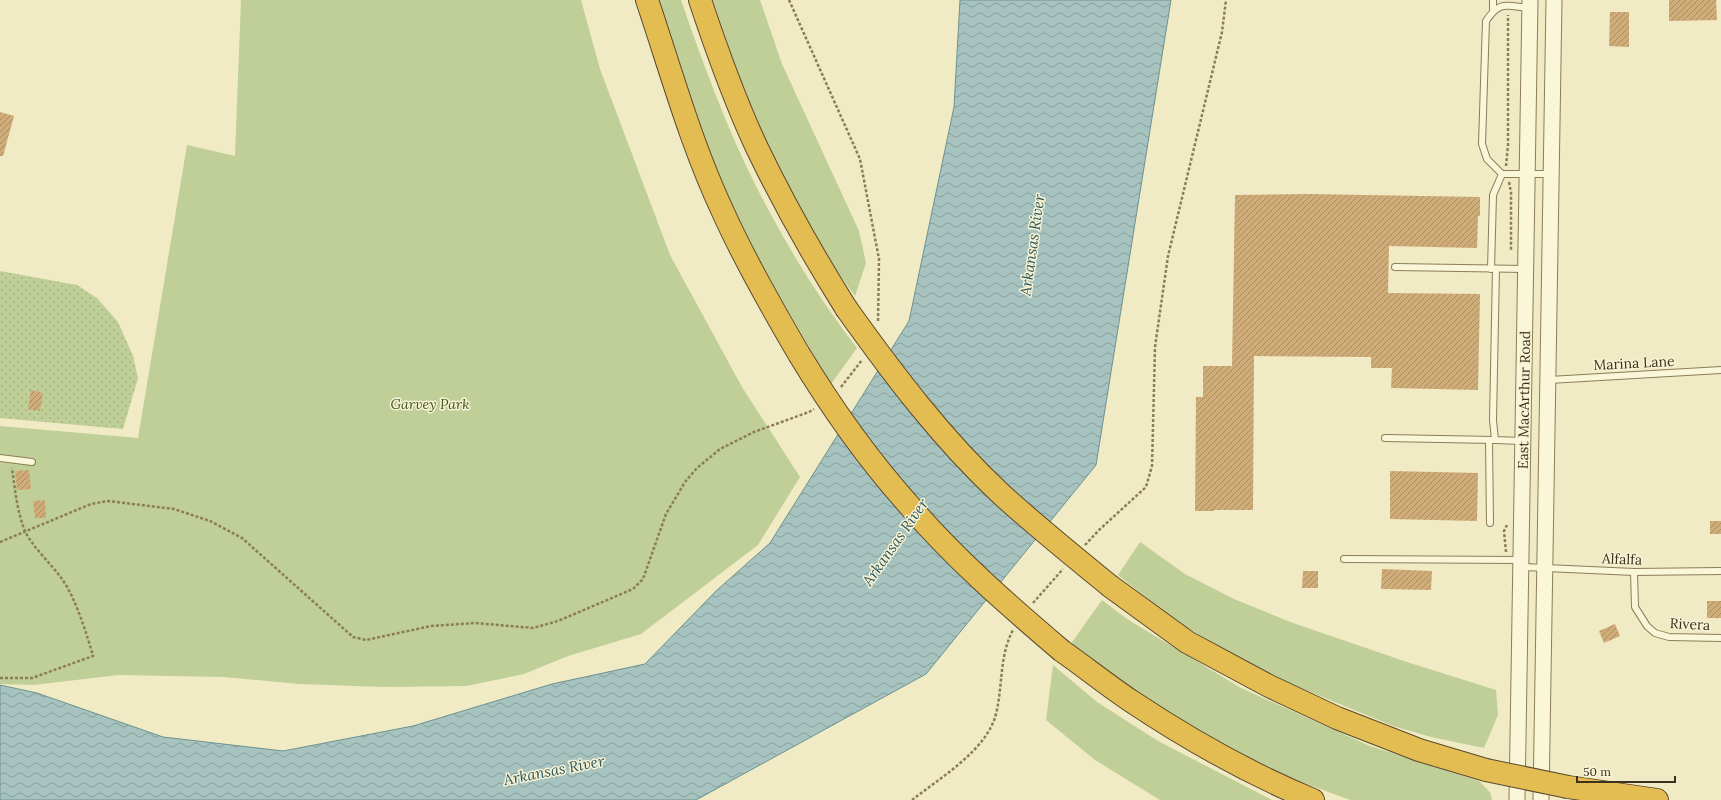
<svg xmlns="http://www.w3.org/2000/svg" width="1721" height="800" font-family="Lora,serif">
<defs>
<pattern id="garden-dots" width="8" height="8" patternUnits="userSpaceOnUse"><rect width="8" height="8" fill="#bfcf97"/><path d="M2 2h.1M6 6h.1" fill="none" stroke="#a5b282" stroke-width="1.8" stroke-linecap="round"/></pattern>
<pattern id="water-waves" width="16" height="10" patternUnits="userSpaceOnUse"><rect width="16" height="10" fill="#a6c3bf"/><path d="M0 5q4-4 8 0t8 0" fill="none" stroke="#889f9b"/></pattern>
<pattern id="building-hatch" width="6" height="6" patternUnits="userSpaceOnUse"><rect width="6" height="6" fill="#d0ac78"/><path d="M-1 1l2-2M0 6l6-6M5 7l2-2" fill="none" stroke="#aa8d62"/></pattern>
</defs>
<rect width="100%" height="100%" fill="#f0ebc4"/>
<!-- green -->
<g fill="#bfcf97">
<path d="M241,0H581L600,69L670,255L742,387L800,477L758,545L641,634L568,656L524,674L466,686L385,687L299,684L223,677L119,675L33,685L0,684V426L138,438L187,145L235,156Z"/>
<path d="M656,0H681C695,41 710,82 727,123C759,200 806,282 857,348L831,384L744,236L714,172Z"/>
<path d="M713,0H760L782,64L859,231L866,263L855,296C844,281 832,266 822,249C776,175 739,83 713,0Z"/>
<path d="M1140,542L1185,574L1234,599L1293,623L1410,663L1496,690L1498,715L1484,748L1431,737L1393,726L1284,681L1220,647L1176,621L1118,575Z"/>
<path d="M1102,600L1127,619L1241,688L1370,746L1479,781L1490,792L1492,800H1350L1280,774L1198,731L1147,699L1070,645Z"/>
<path d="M1053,665L1097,702L1158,741L1272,800H1160L1095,760L1046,720Z"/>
</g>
<!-- garden -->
<path fill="url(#garden-dots)" d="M0,271L77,285L97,298L118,322L133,356L138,378L123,429L0,418Z"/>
<!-- water -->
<path fill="url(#water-waves)" stroke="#6c928f" d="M960,0H1171L1096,465L926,674L696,800H0V685L37,693L163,737L283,751L413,726L552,684L645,664L716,591L770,543L909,321L954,107Z"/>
<!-- building -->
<g fill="url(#building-hatch)">
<path d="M1669,0H1716L1717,20L1669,21Z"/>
<path d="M1610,12H1629V47L1609,46Z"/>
<path d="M0,112L14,116L3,156H0Z"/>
<path d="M1309,194L1480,197V216H1478L1477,248L1389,246L1388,293L1480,294L1478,390L1391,388L1392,368H1371V357L1254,356L1253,510H1214V511H1195L1196,397H1203V366H1232L1235,195Z"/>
<path d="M31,390L43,393L40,411L28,409Z"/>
<path d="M29,470L31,489L17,490L15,471Z"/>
<path d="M1390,471L1478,473L1477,521L1390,519Z"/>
<path d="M45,500L46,518H35L33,501Z"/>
<rect x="1710" y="521" width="11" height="13"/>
<path d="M1382,569L1432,571L1431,590L1381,589Z"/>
<path d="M1303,571H1318V588H1302Z"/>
<rect x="1707" y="601" width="14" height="17"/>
<path d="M1615,624L1620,636L1604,643L1599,631Z"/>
</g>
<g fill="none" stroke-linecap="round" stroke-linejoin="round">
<!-- service casing -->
<g stroke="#8c7d59" stroke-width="8">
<g id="service">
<path d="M1493,10V0"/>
<path d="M1502,174L1487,159L1482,144L1486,21C1500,0 1506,6 1530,8"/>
<path d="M1395,267L1526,269"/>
<path d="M1491,269L1493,195L1502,174H1550"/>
<path d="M1496,269L1493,420L1495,440L1522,441"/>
<path d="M1549,380L1721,370"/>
<path d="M1385,438L1495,440"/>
<path d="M1489,440L1490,523"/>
<path d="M0,458L32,462"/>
<path d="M1344,559L1520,560"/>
<path d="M1522,567L1634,572L1721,571"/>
<path d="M1634,572L1635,607L1647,626L1655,633L1669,637L1721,638"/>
</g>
</g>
<!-- tertiary casing -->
<g stroke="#8c7d59" stroke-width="17">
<g id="tertiary">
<path d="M1517,800L1530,0"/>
<path d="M1541,800L1554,0"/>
</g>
</g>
<!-- motorway casing -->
<g stroke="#5a4a2e" stroke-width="24">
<g id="motorway">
<path d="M647,0C671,71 691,144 723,212C745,261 772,308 799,354"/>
<path d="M700,0C717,51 735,102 758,150C784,204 814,257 846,308"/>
<path d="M1110,586L1187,642L1269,686L1337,718L1419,750L1486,770"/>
<path d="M1062,651C1085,667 1107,685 1131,701C1188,739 1250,774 1313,800"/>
<path d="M1568,787L1657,800"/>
</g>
</g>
<!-- path -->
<g stroke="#8c7d59" stroke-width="2.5" stroke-dasharray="3 2" stroke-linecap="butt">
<path d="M789,0L860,159L879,259L878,323"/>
<path d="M1506,166L1508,145V15"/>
<path d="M1509,182L1511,192V251"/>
<path d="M841,387L862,360"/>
<path d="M0,542L91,504L108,501L174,509L210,521L242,538L353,637L366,640L431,626L475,623L533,628L558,621L633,589L643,579L666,514L685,482L697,468L720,449L754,432L809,412L814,409"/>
<path d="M1085,545L1099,530L1146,487L1152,466L1155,347L1168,256L1222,32L1226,0"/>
<path d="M1506,552L1504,531L1507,525"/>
<path d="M1033,603L1063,569"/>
<path d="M0,678H32L93,656C86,632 76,599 62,579C52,565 31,545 25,531C17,512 15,489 12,468"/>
<path d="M912,800C940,778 987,750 996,714C1003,686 999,656 1013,630"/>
</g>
<!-- service -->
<use href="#service" stroke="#faf6d8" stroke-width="6"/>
<!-- tertiary -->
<use href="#tertiary" stroke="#faf6d8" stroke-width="15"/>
<!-- motorway -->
<use href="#motorway" stroke="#e3bc52" stroke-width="22"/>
<!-- motorway-bridge casing -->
<g stroke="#5a4a2e" stroke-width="24" stroke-linecap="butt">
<g id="motorway-bridge">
<path d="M846,308C893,374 942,439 1001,494C1036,526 1073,556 1110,586"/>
<path d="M799,354C831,407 867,458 908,504C954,558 1008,605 1062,651"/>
<path d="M1486,770L1568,787"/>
</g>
</g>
<!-- motorway-bridge -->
<use href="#motorway-bridge" stroke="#e3bc52" stroke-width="22"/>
</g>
<g text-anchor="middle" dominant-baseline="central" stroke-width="3" stroke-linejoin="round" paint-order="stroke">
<!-- street labels -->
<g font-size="14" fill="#3b311e" stroke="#f7f3d4">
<text transform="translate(1634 363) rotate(-3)">Marina Lane</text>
<text transform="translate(1524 400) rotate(-89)">East MacArthur Road</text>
<text transform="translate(1622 559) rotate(2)">Alfalfa</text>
<text transform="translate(1690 624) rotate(3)">Rivera</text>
</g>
<!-- park labels -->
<g font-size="14" font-style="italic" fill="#425924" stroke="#f7f3d4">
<text x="430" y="404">Garvey Park</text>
</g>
<!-- water labels -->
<g font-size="15" font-style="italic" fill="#2d575c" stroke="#f7f3d4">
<text transform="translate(1032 245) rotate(-82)">Arkansas River</text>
<text transform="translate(895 542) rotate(-55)">Arkansas River</text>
<text transform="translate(554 770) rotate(-11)">Arkansas River</text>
</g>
</g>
<!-- scale -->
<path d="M1577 776v6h98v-6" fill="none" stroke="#3b311e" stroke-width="2"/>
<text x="1583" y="776" font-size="12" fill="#3b311e" stroke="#f7f3d4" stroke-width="3" paint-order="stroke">50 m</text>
</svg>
